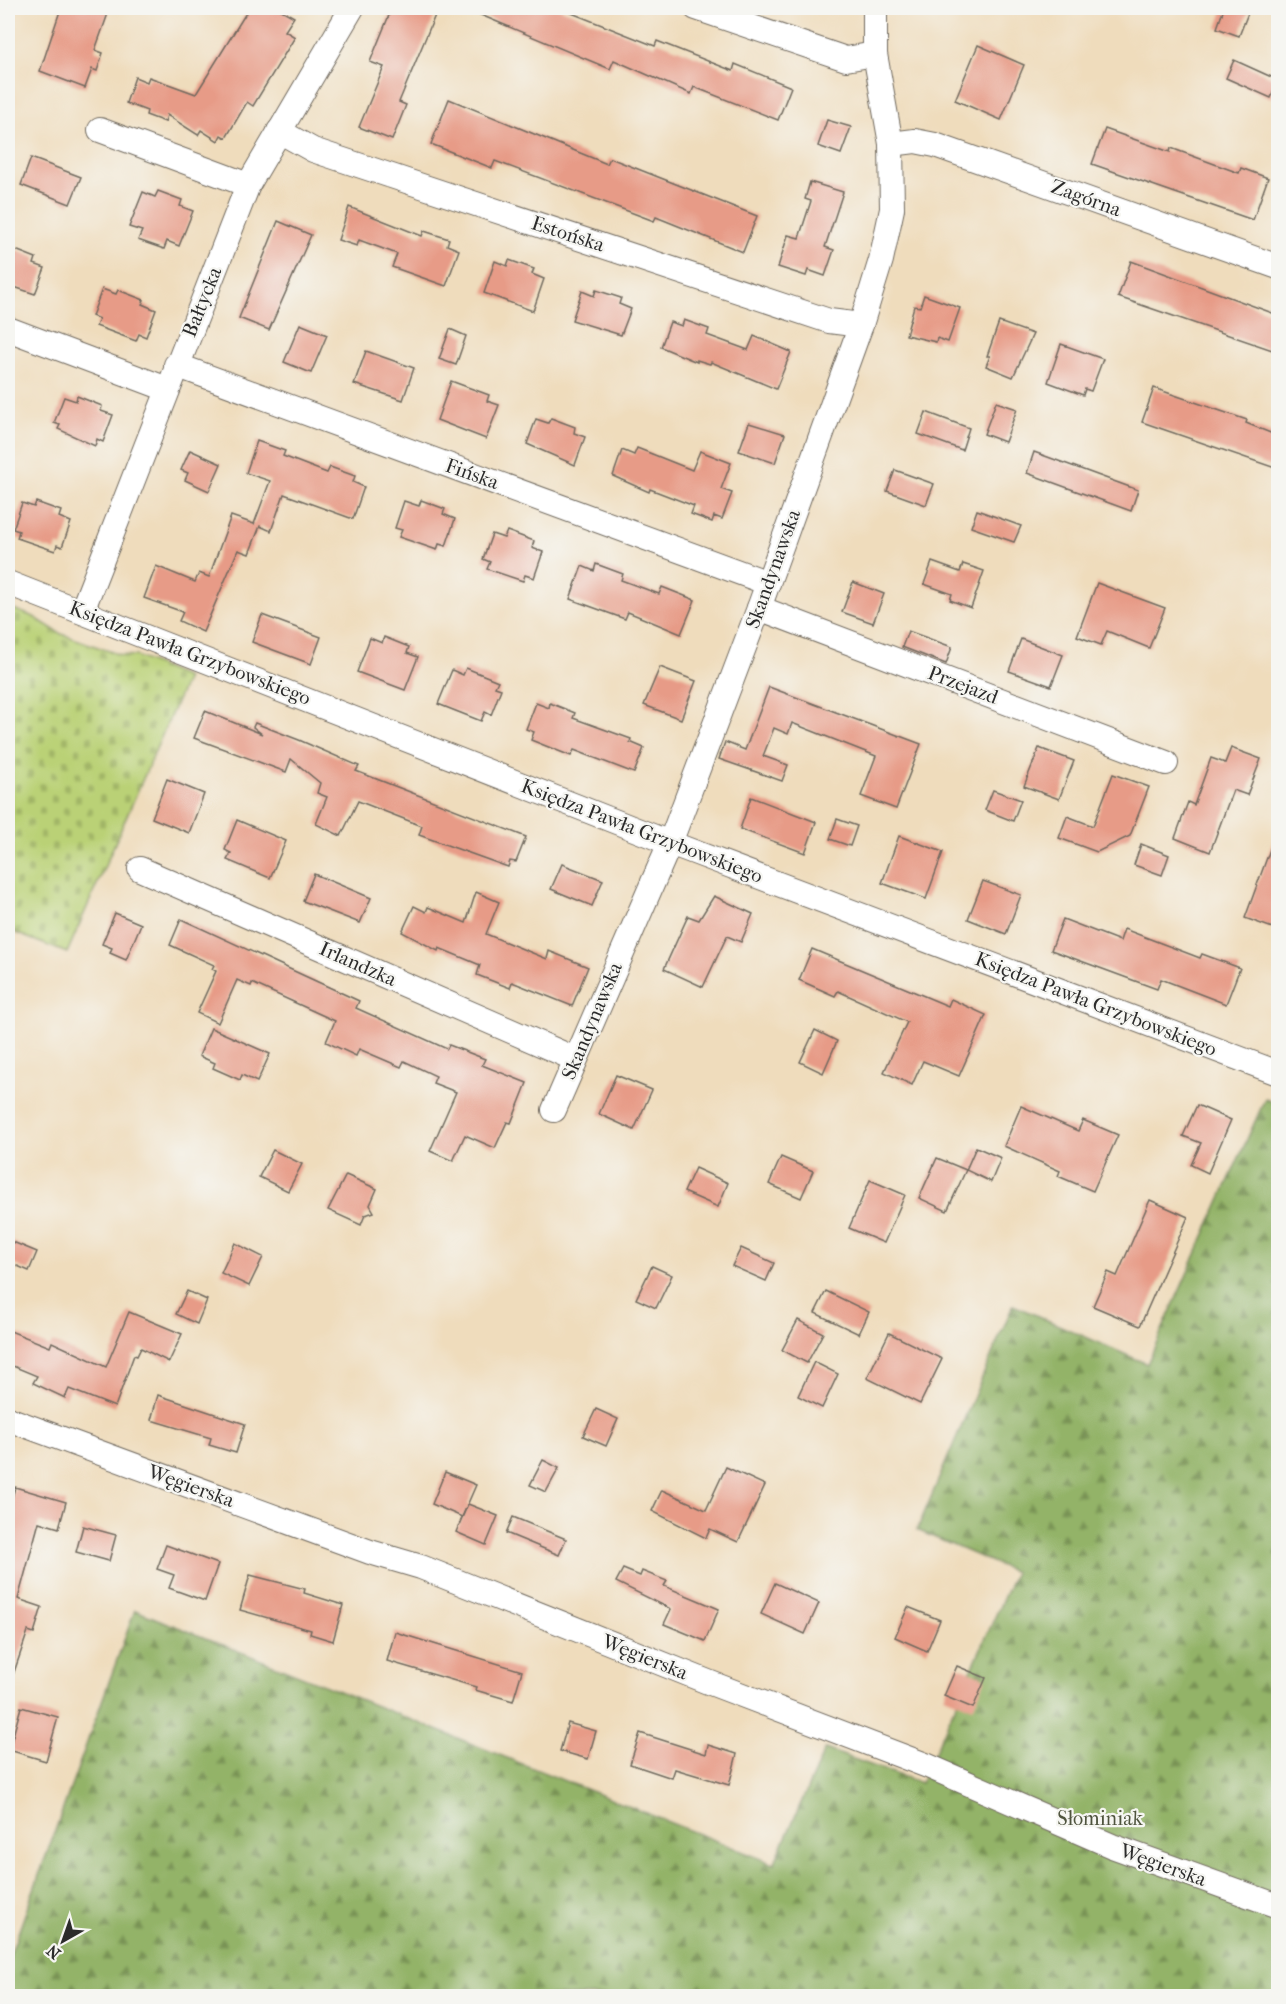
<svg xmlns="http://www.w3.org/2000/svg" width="1286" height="2004" font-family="'IM FELL French Canon',serif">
<defs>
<pattern id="forest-firs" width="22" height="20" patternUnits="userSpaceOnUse" patternTransform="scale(1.5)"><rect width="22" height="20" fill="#93b367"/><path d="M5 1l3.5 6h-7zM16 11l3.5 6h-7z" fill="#789255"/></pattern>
<pattern id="cemetery-stones" width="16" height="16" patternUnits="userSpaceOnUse" patternTransform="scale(1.5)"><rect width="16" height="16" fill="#bad176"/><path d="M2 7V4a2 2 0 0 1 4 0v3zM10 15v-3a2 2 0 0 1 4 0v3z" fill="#a0b466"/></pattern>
</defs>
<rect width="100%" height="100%" fill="#f6f6f2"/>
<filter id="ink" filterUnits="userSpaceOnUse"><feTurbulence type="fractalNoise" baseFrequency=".0167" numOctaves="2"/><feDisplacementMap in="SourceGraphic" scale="12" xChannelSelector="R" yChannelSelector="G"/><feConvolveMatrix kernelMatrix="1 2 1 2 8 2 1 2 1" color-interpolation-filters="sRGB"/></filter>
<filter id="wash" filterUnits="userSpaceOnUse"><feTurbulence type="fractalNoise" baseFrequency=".008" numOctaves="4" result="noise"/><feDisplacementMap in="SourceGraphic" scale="24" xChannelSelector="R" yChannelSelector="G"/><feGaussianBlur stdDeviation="1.35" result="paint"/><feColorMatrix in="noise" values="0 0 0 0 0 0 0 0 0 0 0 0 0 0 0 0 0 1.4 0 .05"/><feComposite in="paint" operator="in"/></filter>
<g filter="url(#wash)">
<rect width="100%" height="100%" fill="#efdcbc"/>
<!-- forest -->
<path fill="url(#forest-firs)" stroke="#5f6f49" stroke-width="1.5" d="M1265,1099L1278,1104V1996H8V1961L135,1610L774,1864L825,1749L921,1783L1015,1572L917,1530L1013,1305L1147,1364Z"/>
<!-- cemetery -->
<path fill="url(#cemetery-stones)" stroke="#727e50" stroke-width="1.5" d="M8,607L34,617L59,633L120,655L136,656L187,678L67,953L8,930Z"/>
<g id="blocks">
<!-- building -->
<g fill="#e79b87">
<path d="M61,8H110L95,50L103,53L97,71L92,69L85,88L40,71Z"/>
<path d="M249,8H278L294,17L285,31L295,37L253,106L247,102L226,138L221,135L218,141L201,130L198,135L167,115L165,122L146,115L147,111L126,103L135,77L147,82L149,77L196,94Z"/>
<path d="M392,8H438L399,102L406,105L392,140L359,127L384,67L370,62Z"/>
<path d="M464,8H559L655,46L657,41L733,71L735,64L791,87L778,120L694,87L691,94L614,60L610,69Z"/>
<path d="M1224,8H1250L1239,36L1217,28Z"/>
<path d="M978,45L1024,65L1001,120L955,100Z"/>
<path d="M1234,60L1278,80L1271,98L1226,78Z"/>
<path d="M449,99L607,164L610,158L757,216L743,252L656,217L654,221L495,161L492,168L431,144Z"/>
<path d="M827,120L851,127L841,154L818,146Z"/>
<path d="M1105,129L1170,152L1171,148L1239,173L1241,168L1268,178L1253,220L1092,164Z"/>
<path d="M31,158L81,177L70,204L21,185Z"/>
<path d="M810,182L843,192L825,247L834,250L825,276L808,270L806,276L778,267L788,235L799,238L811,201L805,199Z"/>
<path d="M158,191L182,200L180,206L193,211L179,246L167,241L164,249L138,240L142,231L129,227L143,192L155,197Z"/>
<path d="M349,207L422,236L424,231L449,239L447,245L459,250L446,286L392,267L397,254L359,240L357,246L338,240Z"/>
<path d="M278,221L311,235L269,330L239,318Z"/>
<path d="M8,247L36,258L34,264L45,268L35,294L8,285Z"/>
<path d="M509,260L534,269L532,274L544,279L533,311L484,293L495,261L507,266Z"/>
<path d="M1131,261L1278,315V352L1118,297Z"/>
<path d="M102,289L116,294L118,290L144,300L142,304L156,310L146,337L139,334L136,341L96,326L99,319L92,316Z"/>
<path d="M596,290L621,298L619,304L631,309L621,335L572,320L582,291L594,296Z"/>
<path d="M924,295L960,308L948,342L937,338L936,342L906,335L914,306L920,307Z"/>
<path d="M684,320L709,329L707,335L748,350L754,336L791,352L776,389L711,362L710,364L697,360V362L661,347L670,322L682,326Z"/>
<path d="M999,322L1033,334L1013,377L986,366L990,356H987Z"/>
<path d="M300,324L327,335L311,373L284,362Z"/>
<path d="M450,329L466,336L456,365L439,359Z"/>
<path d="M1061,344L1103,359L1091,391L1085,389L1083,395L1048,382Z"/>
<path d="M366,351L414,368L403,400L354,384Z"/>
<path d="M451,381L489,395L487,401L499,405L486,439L437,420Z"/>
<path d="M1154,388L1247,420L1246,423L1278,436V469L1142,422Z"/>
<path d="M77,396L102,406L101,411L113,415L103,442L97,439L95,446L58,429L60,425L54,423L64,397L76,401Z"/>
<path d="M996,402L1017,409L1005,442L984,434Z"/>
<path d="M926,412L969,428L962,450L918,434Z"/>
<path d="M551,418L575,427L574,433L585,437L575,465L527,444L536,419L548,423Z"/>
<path d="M749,423L785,434L775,463L739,451Z"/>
<path d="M257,441L285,451L283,456L327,473L330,467L355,476L353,482L364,487L353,519L284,494L271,531L260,526L249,554L238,550L203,632L179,621L183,612L144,598L156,566L195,582L199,573L209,577L231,516L254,524L270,481L246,473Z"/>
<path d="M637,448L692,470L700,451L731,463L721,489L732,493L722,519L714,516L712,522L691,514L694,506L650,489L649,492L613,476L622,450L634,455Z"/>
<path d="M190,450L221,464L209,491L185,480L188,473L181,470Z"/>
<path d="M1034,452L1138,490L1131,511L1027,473Z"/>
<path d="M895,470L934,484L926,505L887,491Z"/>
<path d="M421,500L445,509L443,514L455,519L446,546L439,544L437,550L399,537L402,530L395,528L404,501L419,506Z"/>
<path d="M36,502L61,511L59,517L71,522L62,547L57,545L55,551L17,538L19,531L13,529L22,503L34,507Z"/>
<path d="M977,510L1021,526L1014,542L971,527Z"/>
<path d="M507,531L534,541L532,548L543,552L534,578L525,575L523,581L487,569L490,562L483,559L492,534L504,538Z"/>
<path d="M932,562L960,572L963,564L984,571L971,608L950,600L952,594L924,584Z"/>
<path d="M596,564L623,574L621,580L659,594L662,587L695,600L681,634L628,612L625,619L570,599L582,566L594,571Z"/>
<path d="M853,582L884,594L873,623L842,612Z"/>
<path d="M1097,583L1165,608L1149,648L1107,631L1101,645L1077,636Z"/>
<path d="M262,615L321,637L311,664L252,642Z"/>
<path d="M908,631L952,647L946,664L902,647Z"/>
<path d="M384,637L409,647L407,653L418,657L405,690L357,672L370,638L382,643Z"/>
<path d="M1021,639L1063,655L1051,686L1009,671Z"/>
<path d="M660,667L696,681L681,719L644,705Z"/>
<path d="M466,668L498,681L495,687L501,689L491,715L485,712L481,721L438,704L452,670L463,675Z"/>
<path d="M769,687L921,744L896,809L861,796L876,756L792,723L788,734L774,728L763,756L788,765L782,781L719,759L725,742L745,750Z"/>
<path d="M536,703L549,708L550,703L575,713L573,718L631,739L630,742L644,748L634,773L574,750L571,756L531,740L534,732L526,729Z"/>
<path d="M205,711L262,734L253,727L255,723L299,740L359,766L356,771L526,837L516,862L510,861L508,867L419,835L422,826L358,801L341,836L316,824L327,797L317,793L320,783L291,759L286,772L194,738Z"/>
<path d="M1039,748L1074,761L1059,799L1024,786Z"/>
<path d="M1231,748L1261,759L1247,795L1233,790L1210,852L1175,838L1188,802L1194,805L1211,758L1225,763Z"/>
<path d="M1113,774L1149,787L1130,836L1097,852L1059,838L1067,816L1093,826Z"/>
<path d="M167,779L204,794L189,833L152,818Z"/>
<path d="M993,790L1021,800L1013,821L985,810Z"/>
<path d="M751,797L816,822L805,853L740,829Z"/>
<path d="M837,819L857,826L850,846L830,839Z"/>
<path d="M237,820L286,841L270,878L227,860L231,853L225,850Z"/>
<path d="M1276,833H1278V930L1245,918Z"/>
<path d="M899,836L943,852L926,899L882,883Z"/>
<path d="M1141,844L1169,855L1162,875L1134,865Z"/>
<path d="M562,864L603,880L592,906L551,889Z"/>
<path d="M314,874L371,898L360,923L303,901Z"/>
<path d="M983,881L1021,895L1006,934L968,919Z"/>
<path d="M476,892L499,902L486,934L547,959L549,951L588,967L572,1006L512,982L510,988L477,975L480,965L439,948L438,951L402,932L414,906L426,912L428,907L466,923Z"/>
<path d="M714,896L753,914L741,942L727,936L703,987L664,969L688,916L699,920Z"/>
<path d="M115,913L141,924L126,960L110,953L112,948L102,944Z"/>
<path d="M181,919L359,1001L356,1008L447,1049L449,1045L485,1059L482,1065L527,1083L511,1123L507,1122L495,1148L465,1135L453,1161L430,1151L456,1092L433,1083L436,1076L404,1061L401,1067L359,1049L356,1056L326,1042L335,1021L252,983L251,986L237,980L218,1023L197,1013L216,971L212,969L214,965L170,945Z"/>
<path d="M1063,919L1120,941L1124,929L1200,958L1202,954L1240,968L1226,1004L1161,979L1157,989L1051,950Z"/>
<path d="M812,949L948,1006L951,999L986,1015L959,1076L923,1061L912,1085L884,1072L907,1022L838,991L835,996L799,980Z"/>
<path d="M211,1028L270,1054L257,1082L242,1075L240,1080L213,1068L215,1063L199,1056Z"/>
<path d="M815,1030L837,1041L823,1073L800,1062Z"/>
<path d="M616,1075L652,1090L634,1130L599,1114Z"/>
<path d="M1197,1105L1231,1120L1208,1173L1191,1165L1201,1143L1183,1136Z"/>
<path d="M1021,1106L1078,1131L1083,1120L1118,1135L1093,1191L1058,1176L1060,1171L1004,1146Z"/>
<path d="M976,1147L1001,1158L991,1182L966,1170Z"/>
<path d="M273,1150L302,1164L288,1191L259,1177Z"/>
<path d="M781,1157L813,1171L801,1198L769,1184Z"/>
<path d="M937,1158L966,1170L947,1211L919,1198Z"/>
<path d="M695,1168L728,1183L718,1207L684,1192Z"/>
<path d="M346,1175L377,1189L370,1205L374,1212L365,1215L361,1225L328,1210Z"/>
<path d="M870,1180L905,1195L884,1243L849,1228Z"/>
<path d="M1150,1200L1188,1217L1140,1326L1093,1306L1108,1272L1117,1276Z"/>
<path d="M8,1240L37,1252L29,1271L8,1262Z"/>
<path d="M235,1243L263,1257L249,1286L221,1273Z"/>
<path d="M741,1248L774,1263L766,1281L732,1266Z"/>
<path d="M652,1266L672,1275L656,1308L636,1299Z"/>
<path d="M187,1291L207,1300L197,1324L176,1314Z"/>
<path d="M826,1291L869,1312L859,1334L815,1313Z"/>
<path d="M129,1312L182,1334L169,1362L141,1348L137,1356L134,1355L115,1407L69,1389L65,1398L33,1383L37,1376L8,1364V1330L50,1347L52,1342L106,1367Z"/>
<path d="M798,1320L823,1333L807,1363L782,1350Z"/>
<path d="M889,1333L942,1359L920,1404L867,1378Z"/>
<path d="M814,1362L838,1374L822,1408L798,1396Z"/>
<path d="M158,1395L245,1424L236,1453L209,1445L211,1438L151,1420Z"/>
<path d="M596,1409L618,1419L606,1446L583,1436Z"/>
<path d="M543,1460L559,1468L546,1492L530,1485Z"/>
<path d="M726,1467L765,1485L738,1542L710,1529L706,1538L652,1511L662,1490L706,1510Z"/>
<path d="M445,1472L476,1485L462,1517L432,1504Z"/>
<path d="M15,1487L66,1502L59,1528L39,1522L18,1599L42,1607L34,1633L28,1631L11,1681H8V1513Z"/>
<path d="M468,1504L498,1516L486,1545L456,1532Z"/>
<path d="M513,1517L566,1539L559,1555L506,1533Z"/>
<path d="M83,1526L116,1535L109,1561L76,1552Z"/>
<path d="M166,1545L218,1564L205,1601L169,1588L174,1575L157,1569Z"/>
<path d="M623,1569L640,1576L642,1571L667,1581L664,1586L719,1609L705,1641L664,1624L671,1609L616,1582Z"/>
<path d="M250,1575L305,1589L304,1593L343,1605L333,1641L310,1634L311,1630L240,1610Z"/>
<path d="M775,1583L819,1603L805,1634L761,1614Z"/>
<path d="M908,1607L940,1620L927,1651L895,1637Z"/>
<path d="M395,1632L522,1671L513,1701L475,1690L476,1687L387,1661Z"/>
<path d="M957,1666L986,1678L973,1708L944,1696Z"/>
<path d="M21,1707L58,1717L46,1761L9,1750Z"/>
<path d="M568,1723L596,1731L588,1759L560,1751Z"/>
<path d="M640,1733L706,1754L708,1745L737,1754L729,1785L675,1769L672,1778L630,1764Z"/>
</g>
</g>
</g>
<g filter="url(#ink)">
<use href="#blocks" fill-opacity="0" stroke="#70695e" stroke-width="1.5"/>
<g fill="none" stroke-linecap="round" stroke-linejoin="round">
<!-- minor casing -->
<g stroke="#70695e" stroke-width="26">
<g id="minor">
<path d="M696,8L846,59L875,54"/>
<path d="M100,130L248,185"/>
<path d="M279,131L313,150L829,321L861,325"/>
<path d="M891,144L915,141L935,145L1278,267"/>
<path d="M8,329L167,389"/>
<path d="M176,365L768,583"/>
<path d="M8,583L670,843L1278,1073"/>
<path d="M759,608L1166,763"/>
<path d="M82,611L248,185L352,8"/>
<path d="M140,869L575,1059"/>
<path d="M554,1110L670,843L759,608L861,325L881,260L892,209L891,144L875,54V8"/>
<path d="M8,1419L370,1552L421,1567L708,1682L928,1766L1112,1846L1278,1906"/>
</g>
</g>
<!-- minor -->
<use href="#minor" stroke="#fff" stroke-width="24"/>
</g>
</g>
<g text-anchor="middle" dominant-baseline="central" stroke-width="4.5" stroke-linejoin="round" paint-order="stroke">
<!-- street labels -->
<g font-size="20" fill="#2b2b2b" stroke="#f6f6f2">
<text transform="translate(1086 198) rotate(20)">Zagórna</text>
<text transform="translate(568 234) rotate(18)">Estońska</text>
<text transform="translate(202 302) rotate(-68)">Bałtycka</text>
<text transform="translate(472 474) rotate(20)">Fińska</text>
<text transform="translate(773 569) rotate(-70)">Skandynawska</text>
<text transform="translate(190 653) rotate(21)">Księdza Pawła Grzybowskiego</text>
<text transform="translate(963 685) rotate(21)">Przejazd</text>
<text transform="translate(642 831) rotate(21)">Księdza Pawła Grzybowskiego</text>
<text transform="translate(358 964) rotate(24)">Irlandzka</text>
<text transform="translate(1096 1004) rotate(21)">Księdza Pawła Grzybowskiego</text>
<text transform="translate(592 1021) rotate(-67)">Skandynawska</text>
<text transform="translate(191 1486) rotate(20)">Węgierska</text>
<text transform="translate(645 1657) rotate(22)">Węgierska</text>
<text transform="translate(1163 1865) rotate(20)">Węgierska</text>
</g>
<!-- park labels -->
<g font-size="20" fill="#4f543e" stroke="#f6f6f2">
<text x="1100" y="1818">Słominiak</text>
</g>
</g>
<!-- margin -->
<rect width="1286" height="2004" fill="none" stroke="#f6f6f2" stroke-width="30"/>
<!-- north arrow -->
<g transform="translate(63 1941) rotate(220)" stroke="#f6f6f2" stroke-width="4.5" paint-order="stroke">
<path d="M0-4.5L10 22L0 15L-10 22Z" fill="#2b2b2b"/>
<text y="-9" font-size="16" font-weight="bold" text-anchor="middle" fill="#2b2b2b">N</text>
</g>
</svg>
